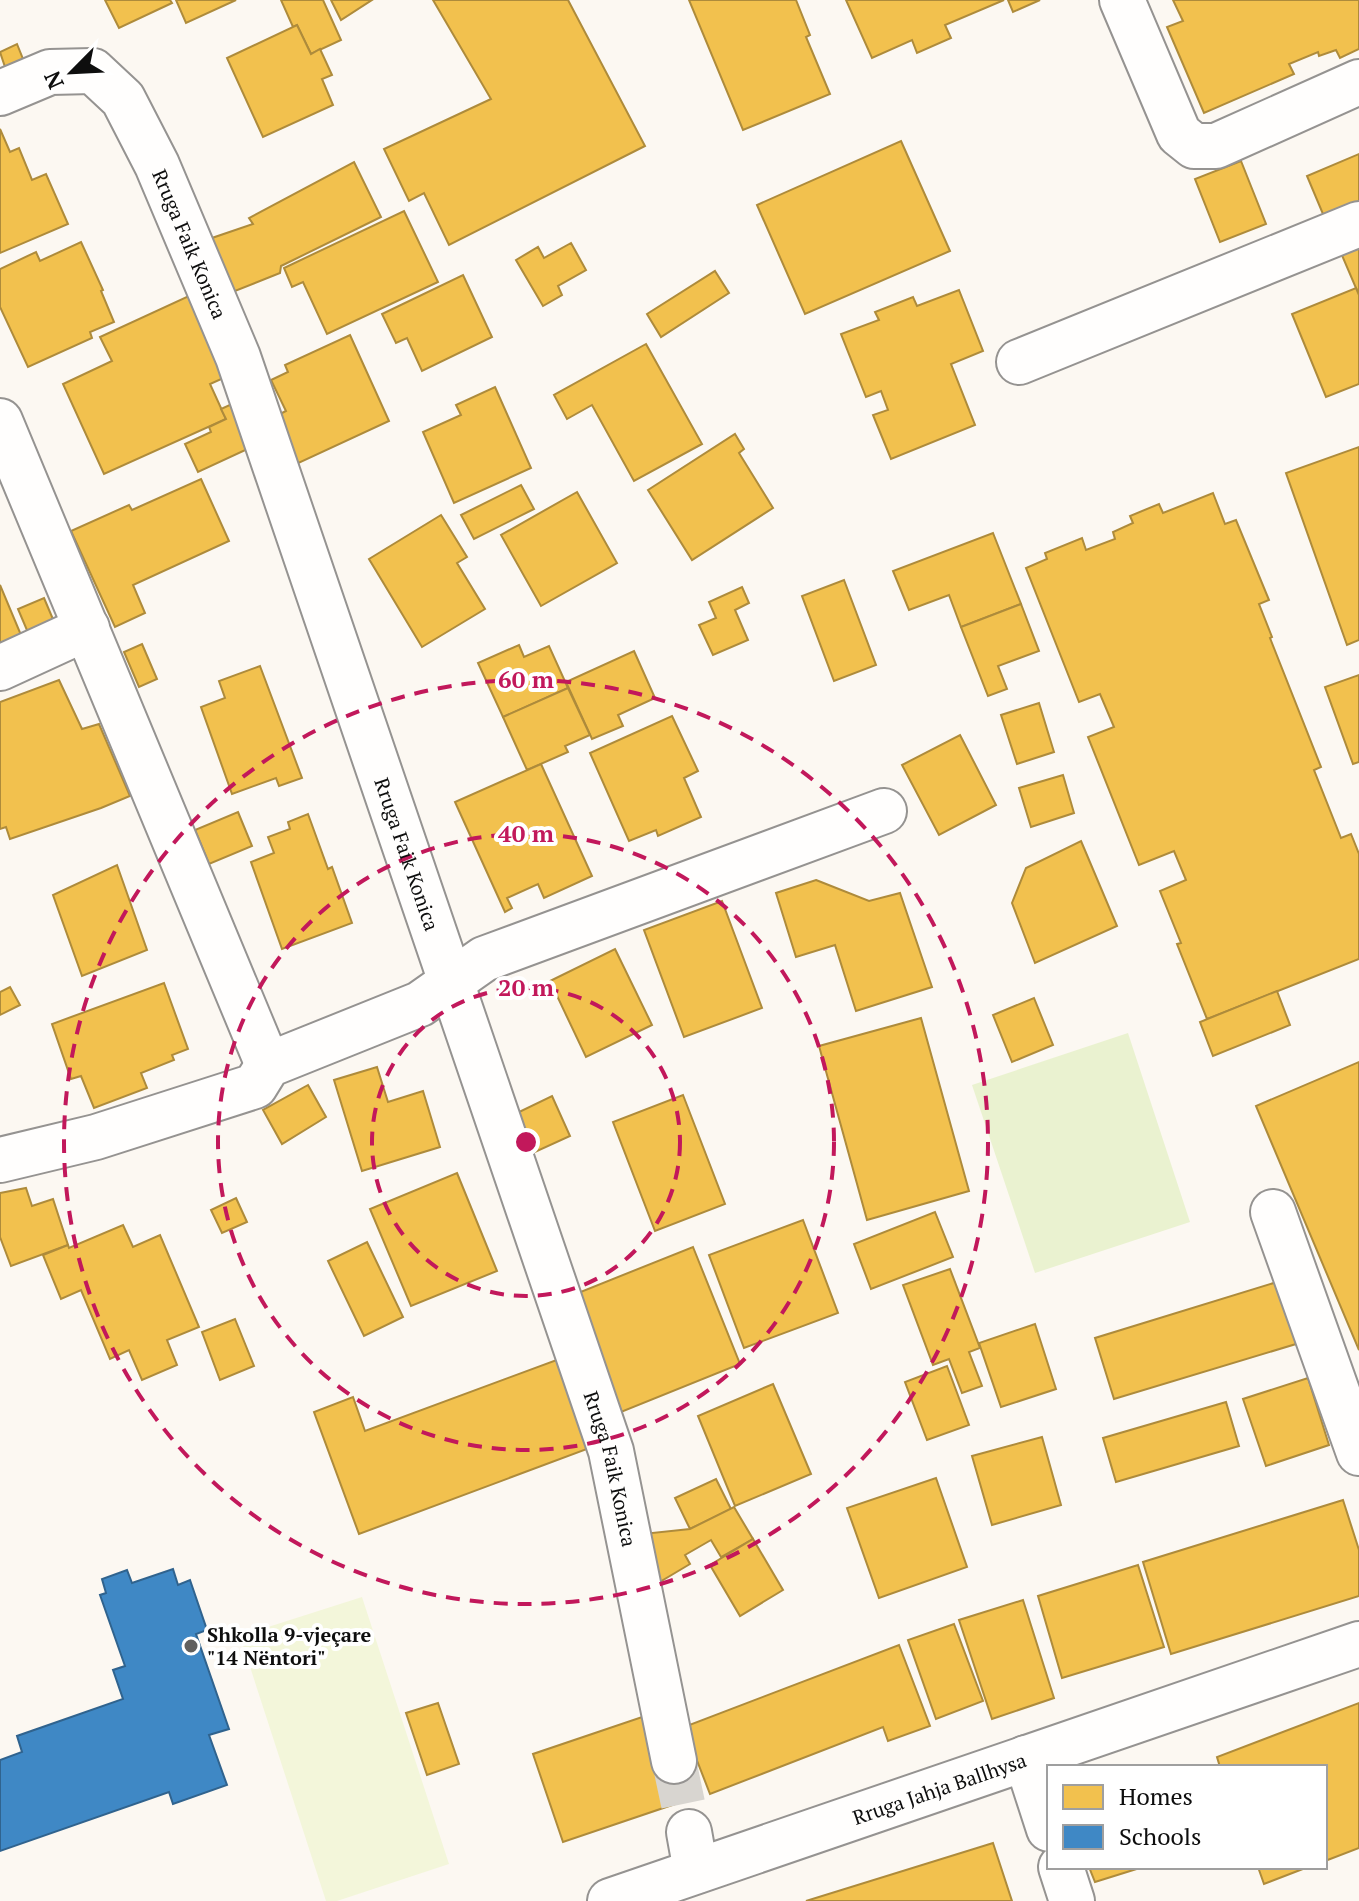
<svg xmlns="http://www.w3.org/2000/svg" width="1359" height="1901" font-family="'PT Serif',serif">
<rect width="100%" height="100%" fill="#fcf8f2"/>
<!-- green -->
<path fill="#eaf2d0" d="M1128,1033L1190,1222L1035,1273L972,1085Z"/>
<!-- pitch -->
<path fill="#f3f6da" d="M362,1597L449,1864L337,1901H326L240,1636Z"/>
<!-- homes -->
<g fill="#f2c14e" stroke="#ae8b3b" stroke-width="2">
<path d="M105,0H170L172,3L119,28Z"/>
<path d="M176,0H236L186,23Z"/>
<path d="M281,0H323L341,40L311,54L297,25L293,27Z"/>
<path d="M331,0H372L341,20Z"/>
<path d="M433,0H568L645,146L449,245L424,193L409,201L384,149L491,99Z"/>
<path d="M689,0H796L810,35L806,37L830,94L743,130Z"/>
<path d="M846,0H1004L945,25L951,38L917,53L912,40L872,58Z"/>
<path d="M1008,0H1040L1013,12Z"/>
<path d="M1173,0H1359V49L1340,58L1336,50L1319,56L1318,52L1289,64L1294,74L1204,113L1167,27L1183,21Z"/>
<path d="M297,25L311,54L320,49L332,75L322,79L333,105L263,137L227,58Z"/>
<path d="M17,44L23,59L5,67L0,52Z"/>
<path d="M0,129L10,152L19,148L32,180L46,174L68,224L0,253Z"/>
<path d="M901,141L950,251L805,314L757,205Z"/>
<path d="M1359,154V213L1328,226L1307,176Z"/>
<path d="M1241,161L1266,224L1220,242L1195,179Z"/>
<path d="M354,162L381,217L281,266L280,273L230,293L212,238L253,224L249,218Z"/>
<path d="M404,211L438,282L327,334L303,282L292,287L284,268Z"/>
<path d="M81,242L103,290L101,291L114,322L90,332L92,338L28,367L0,307V269L36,252L40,261Z"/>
<path d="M571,243L586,270L558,286L562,295L543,306L516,260L538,247L544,258Z"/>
<path d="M1359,246V295L1341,253Z"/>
<path d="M715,271L729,293L661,337L647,314Z"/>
<path d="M463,275L492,337L422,371L407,338L396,343L382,314Z"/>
<path d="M1356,288L1359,295V384L1326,397L1292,314Z"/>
<path d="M959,290L983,351L951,364L975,425L891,459L873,415L888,410L881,391L866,397L841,334L879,320L875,312L913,297L917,306Z"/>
<path d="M191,295L228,376L210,384L226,419L104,474L63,384L112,361L100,337Z"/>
<path d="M350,335L389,421L292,466L270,419L286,411L271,380L288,372L285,365Z"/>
<path d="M646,344L702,444L634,481L592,405L567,419L554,395Z"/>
<path d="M495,387L531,468L454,503L423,432L461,415L456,405Z"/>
<path d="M234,403L254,446L198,472L185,444L211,432L209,427L226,419L221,409Z"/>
<path d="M735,434L744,449L739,453L773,508L692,560L648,490Z"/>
<path d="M1359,447V640L1347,645L1286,473Z"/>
<path d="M201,479L229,541L133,585L145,613L115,627L71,531L129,505L132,510Z"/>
<path d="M521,485L534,509L474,539L461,515Z"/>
<path d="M577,492L617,563L541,606L501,535Z"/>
<path d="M1213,493L1225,524L1236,520L1269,600L1259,604L1272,637L1270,638L1321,767L1314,770L1341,838L1351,834L1359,854V959L1207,1019L1177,944L1181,943L1160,891L1186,880L1174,851L1139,865L1088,737L1114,727L1100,694L1079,702L1026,568L1047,559L1045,553L1082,538L1086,550L1115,539L1113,532L1133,523L1130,516L1159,504L1163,513Z"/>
<path d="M441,515L467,557L457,563L485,609L422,647L369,559Z"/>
<path d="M993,533L1021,604L961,627L949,595L909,610L893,571Z"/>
<path d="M844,580L876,665L834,681L802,596Z"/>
<path d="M0,585L21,635L0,644Z"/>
<path d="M742,587L749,603L735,610L748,640L713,655L699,625L716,618L709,602Z"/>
<path d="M44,598L55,624L29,635L18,609Z"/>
<path d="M1021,604L1039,651L998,666L1007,689L988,696L961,627Z"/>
<path d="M142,644L157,679L139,687L124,652Z"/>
<path d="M519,645L524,657L549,646L568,688L503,717L478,663Z"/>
<path d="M634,651L655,698L618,715L623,726L592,739L566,682Z"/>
<path d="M260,666L302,778L279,786L276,778L232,794L201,707L225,698L219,681Z"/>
<path d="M1359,675V762L1353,764L1325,687Z"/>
<path d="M59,680L82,729L99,724L130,796L101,808L10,839L6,827L0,829V702Z"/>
<path d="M568,688L590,735L565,746L568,752L527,770L503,717Z"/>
<path d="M1039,703L1054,752L1017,764L1001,715Z"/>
<path d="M672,716L698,771L684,778L701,817L658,836L656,830L629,841L590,753Z"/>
<path d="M960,735L996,805L939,835L902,765Z"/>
<path d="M541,764L592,876L544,898L538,884L507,898L512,908L505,912L455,802Z"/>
<path d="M1063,775L1074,813L1031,827L1019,788Z"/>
<path d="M238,812L252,846L209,864L195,830Z"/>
<path d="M308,814L328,869L332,867L352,923L282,949L251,862L274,853L268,837L290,829L288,822Z"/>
<path d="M1081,841L1117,926L1035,963L1012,903L1026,868Z"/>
<path d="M117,865L147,950L82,976L53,895Z"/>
<path d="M816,880L869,901L900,893L932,987L856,1011L835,945L796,957L776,893Z"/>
<path d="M722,901L762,1008L684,1037L644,930Z"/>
<path d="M615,949L652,1025L586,1057L550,981Z"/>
<path d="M164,983L188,1049L172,1055L174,1060L141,1073L147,1088L94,1108L81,1076L71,1079L52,1024Z"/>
<path d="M10,987L20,1005L0,1015V992Z"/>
<path d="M1277,991L1290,1025L1213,1056L1200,1022Z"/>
<path d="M1034,998L1053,1045L1012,1062L993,1015Z"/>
<path d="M921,1018L969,1191L867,1220L819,1046Z"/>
<path d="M1359,1062V1350L1256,1106Z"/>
<path d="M377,1067L388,1102L423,1091L440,1147L362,1171L334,1080Z"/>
<path d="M308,1085L326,1117L282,1144L263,1110Z"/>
<path d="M683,1095L725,1204L655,1231L613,1122Z"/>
<path d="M552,1096L570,1136L535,1152L517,1113Z"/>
<path d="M457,1173L497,1271L411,1306L370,1209Z"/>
<path d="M26,1188L32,1206L53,1199L68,1245L11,1266L0,1237V1193Z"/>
<path d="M236,1198L247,1222L222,1233L211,1210Z"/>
<path d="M935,1212L953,1257L871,1289L854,1244Z"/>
<path d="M803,1220L838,1313L744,1348L709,1255Z"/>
<path d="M123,1225L133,1247L160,1235L199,1327L167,1340L177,1365L142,1380L129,1350L110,1359L81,1290L61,1299L43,1255L68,1245L69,1248Z"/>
<path d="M367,1242L403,1317L364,1336L328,1261Z"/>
<path d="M693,1247L740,1364L621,1412L573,1295Z"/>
<path d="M950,1269L980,1348L969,1352L982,1386L962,1393L949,1359L933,1365L903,1285Z"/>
<path d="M1277,1282L1296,1344L1114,1399L1095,1338Z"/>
<path d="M235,1319L254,1366L220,1380L202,1332Z"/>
<path d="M1035,1324L1056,1389L1001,1407L979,1343Z"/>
<path d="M562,1358L595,1446L359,1534L314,1412L353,1397L365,1431Z"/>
<path d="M947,1366L969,1425L927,1440L905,1382Z"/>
<path d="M1308,1378L1329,1445L1266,1466L1243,1399Z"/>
<path d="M773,1384L811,1474L735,1506L698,1416Z"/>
<path d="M1226,1402L1239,1446L1116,1482L1103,1438Z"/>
<path d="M1042,1437L1061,1505L992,1525L972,1456Z"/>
<path d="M936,1478L967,1567L879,1598L847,1508Z"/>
<path d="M716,1479L731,1509L690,1529L675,1498Z"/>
<path d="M1343,1500L1359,1550V1596L1171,1654L1143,1562Z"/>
<path d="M734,1507L753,1539L721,1557L711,1540L685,1555L690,1564L658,1583L642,1534L690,1529Z"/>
<path d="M753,1539L783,1590L740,1616L710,1565Z"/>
<path d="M1138,1565L1164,1647L1062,1678L1038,1596Z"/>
<path d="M1023,1600L1054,1698L992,1719L959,1620Z"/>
<path d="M954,1624L983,1701L936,1719L908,1640Z"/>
<path d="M899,1645L930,1726L888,1741L883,1727L710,1794L684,1727Z"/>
<path d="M438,1703L459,1764L427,1775L406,1713Z"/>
<path d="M1359,1703V1848L1325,1861V1767H1220L1217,1757Z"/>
<path d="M651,1714L681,1802L563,1842L533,1754Z"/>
<path d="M993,1843L1012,1901H806Z"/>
<path d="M1089,1867H1143L1095,1882Z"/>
<path d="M1258,1867H1308L1264,1884Z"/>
</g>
<!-- schools -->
<path fill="#3f88c5" stroke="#30638e" stroke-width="2" d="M173,1569L178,1585L190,1580L207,1630L196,1634L229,1729L209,1735L227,1785L173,1804L169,1792L0,1851V1760L22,1752L17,1736L123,1699L113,1670L125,1666L100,1595L106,1593L102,1579L127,1570L132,1583Z"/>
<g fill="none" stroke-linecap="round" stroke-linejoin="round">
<!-- street-tunnel -->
<path stroke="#d8d5d0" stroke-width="44" stroke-dasharray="44 22" stroke-linecap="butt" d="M674,1761L689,1832"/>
<!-- street casing -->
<g stroke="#959391" stroke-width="48">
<g id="street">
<path d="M1122,0L1179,134L1194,146H1216L1359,82"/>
<path id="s1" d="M0,93L50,72L93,71L123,99L157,165L238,357L611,1451L674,1761"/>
<path d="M1019,362L1359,224"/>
<path d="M0,421L268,1065"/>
<path d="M0,668L87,628"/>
<path d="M0,1160L96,1137L255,1086L268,1065L420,1004L484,959L884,811"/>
<path d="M1273,1212L1359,1453"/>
<path d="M1026,1758L1049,1829"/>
<path d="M689,1832L696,1871"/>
<path d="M1061,1867L1072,1901"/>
<path id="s2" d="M610,1901L1359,1644"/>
</g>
</g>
<!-- street -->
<use href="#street" stroke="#fffefd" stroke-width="44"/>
</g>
<!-- distance rings -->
<g fill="none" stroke="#c2185b" stroke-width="4" stroke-dasharray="14 10">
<circle cx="526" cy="1142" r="154"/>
<circle cx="526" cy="1142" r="308"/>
<circle cx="526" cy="1142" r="462"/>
</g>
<!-- markers -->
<circle fill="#61605e" stroke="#fff" stroke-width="3" cx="191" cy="1646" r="8"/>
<g text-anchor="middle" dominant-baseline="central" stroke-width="8" stroke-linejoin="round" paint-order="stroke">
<!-- street labels -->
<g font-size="20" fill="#0e0e0e" stroke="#fff">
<text stroke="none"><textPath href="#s1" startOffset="298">Rruga Faik Konica</textPath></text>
<text stroke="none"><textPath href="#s1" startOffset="946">Rruga Faik Konica</textPath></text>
<text stroke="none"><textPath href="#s1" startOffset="1594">Rruga Faik Konica</textPath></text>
<text stroke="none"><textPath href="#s2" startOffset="348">Rruga Jahja Ballhysa</textPath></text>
</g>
<!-- poi labels -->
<g font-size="20" font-weight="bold" fill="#0e0e0e" stroke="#fff" text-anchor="start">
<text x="207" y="1634">Shkolla 9-vjeçare<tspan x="207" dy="23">"14 Nëntori"</tspan></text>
</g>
</g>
<circle cx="526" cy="1142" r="12" fill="#c2185b" stroke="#fff" stroke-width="4"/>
<g font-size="24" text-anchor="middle" font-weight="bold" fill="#c2185b" stroke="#fff" stroke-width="8" stroke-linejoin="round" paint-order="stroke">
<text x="526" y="688">60 m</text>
<text x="526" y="842">40 m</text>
<text x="526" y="996">20 m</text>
</g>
<!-- legend -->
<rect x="1047" y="1765" width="280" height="104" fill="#ffffff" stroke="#9f9f9f" stroke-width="2"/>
<rect x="1063" y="1785" width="40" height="24" fill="#f2c14e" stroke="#9f9f9f" stroke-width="2"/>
<text x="1119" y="1805" font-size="24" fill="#0e0e0e">Homes</text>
<rect x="1063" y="1825" width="40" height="24" fill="#3f88c5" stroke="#9f9f9f" stroke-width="2"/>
<text x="1119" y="1845" font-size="24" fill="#0e0e0e">Schools</text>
<!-- north arrow -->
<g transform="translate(72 72) rotate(246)" stroke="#ffffff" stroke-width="6" paint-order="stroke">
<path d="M0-6L14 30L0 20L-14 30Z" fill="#0e0e0e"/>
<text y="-12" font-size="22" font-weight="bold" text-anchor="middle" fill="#0e0e0e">N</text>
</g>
</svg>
